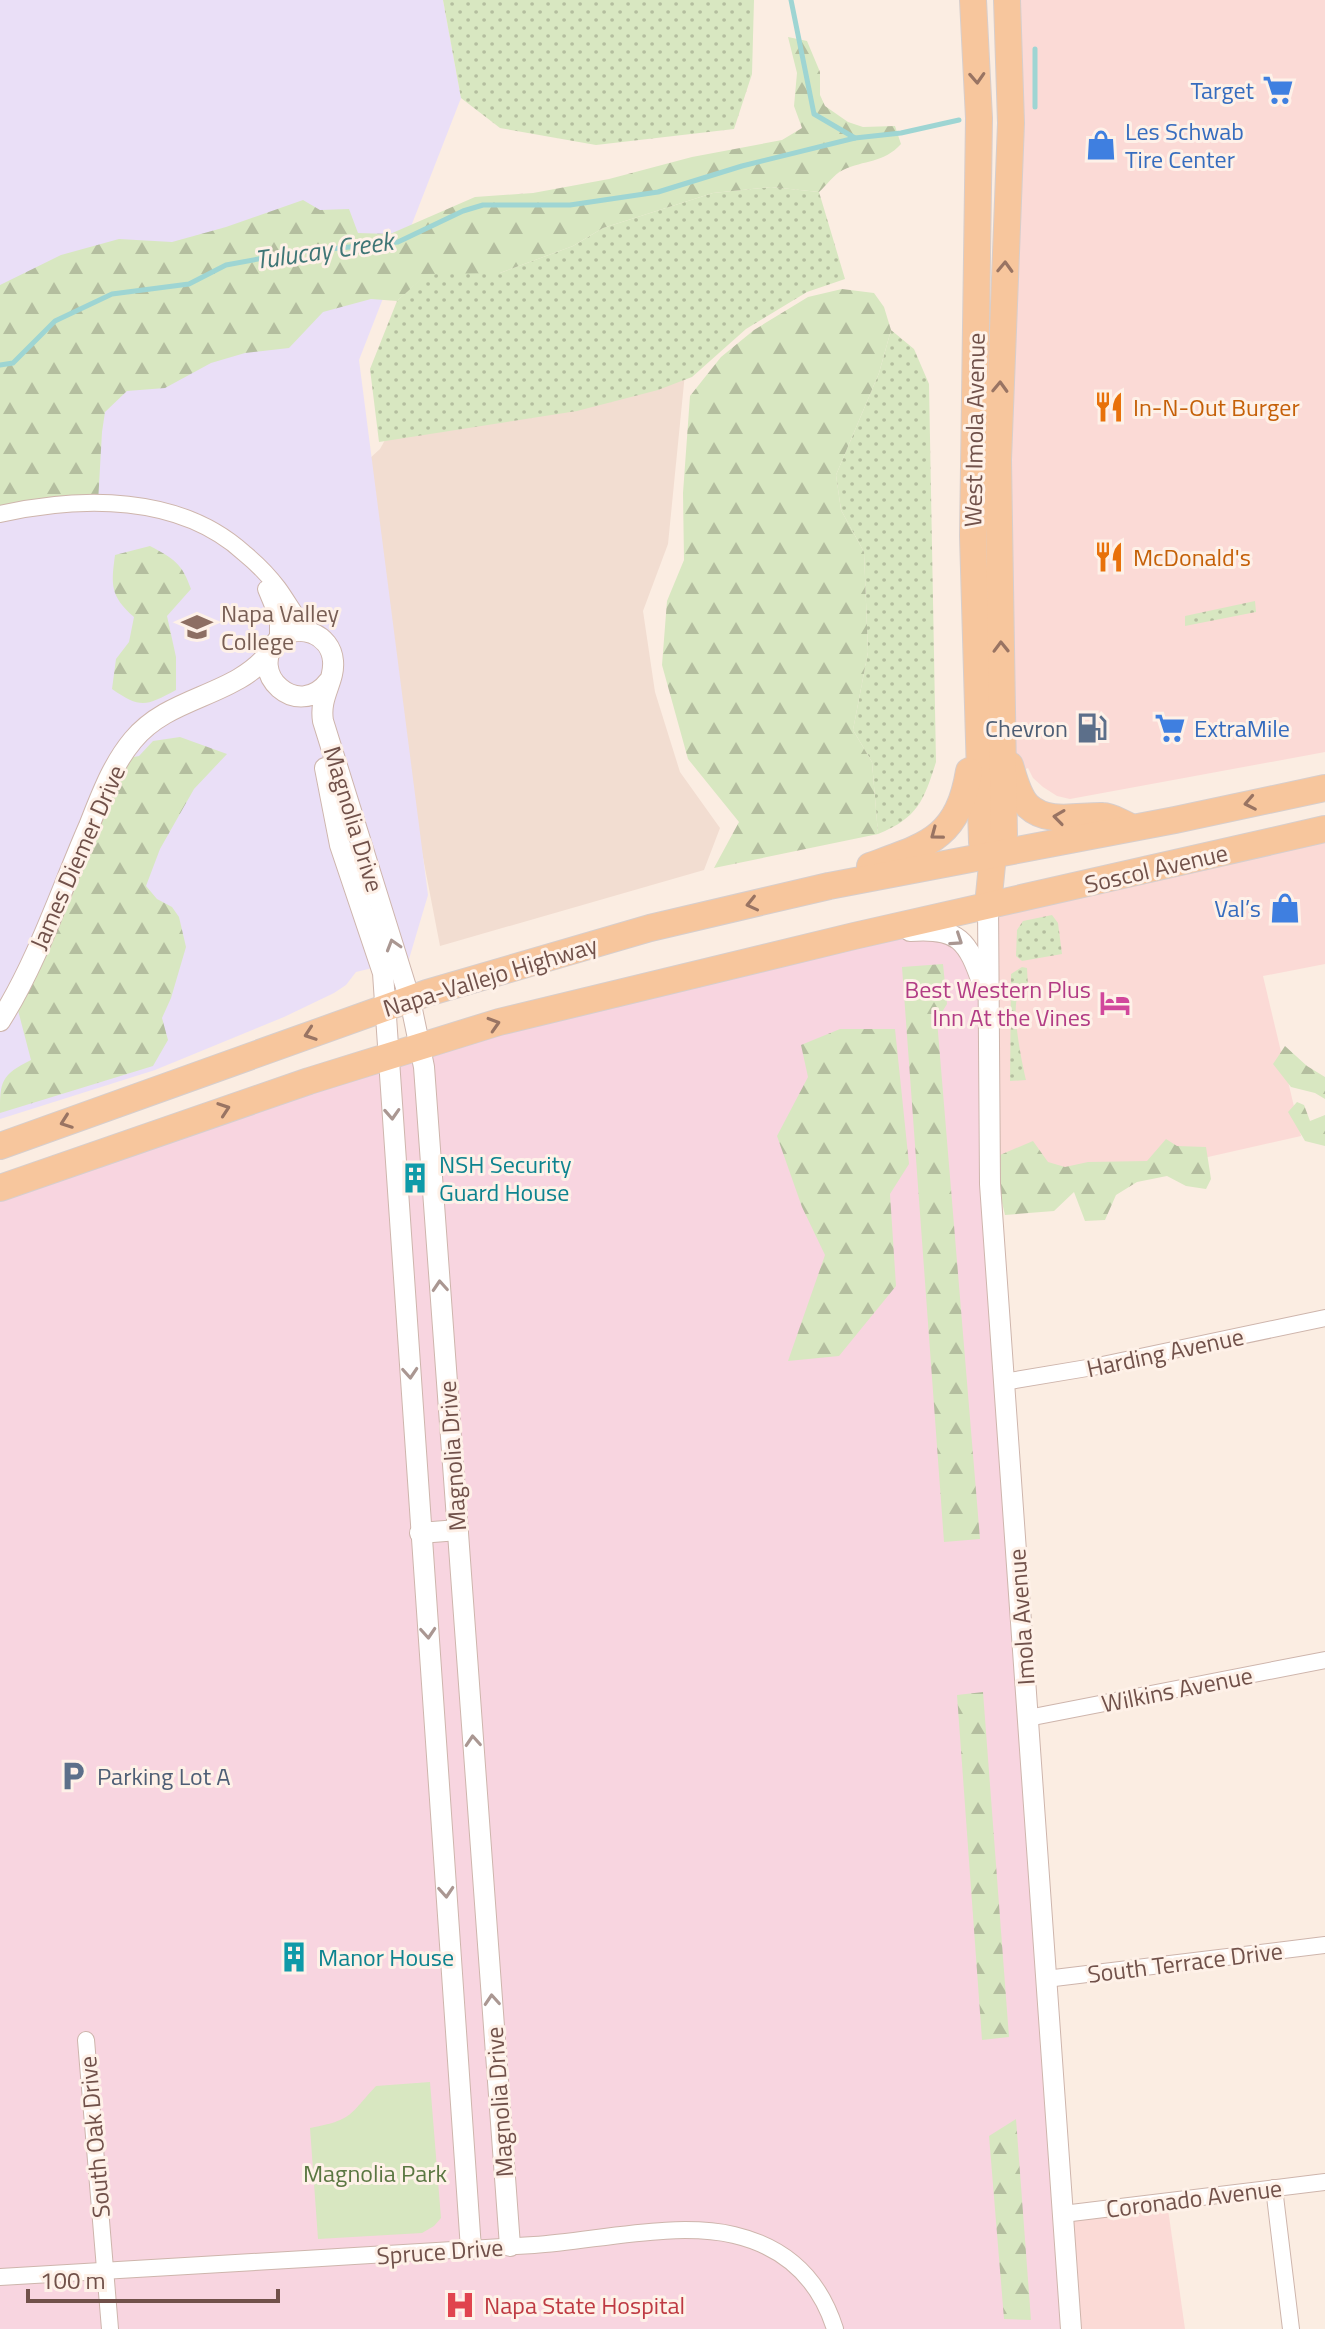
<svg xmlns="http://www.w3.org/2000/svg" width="1325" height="2329" font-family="'Titillium Web',sans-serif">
<defs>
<pattern id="grass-dots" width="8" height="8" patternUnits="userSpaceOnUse" patternTransform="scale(2)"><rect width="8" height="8" fill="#d8e7c1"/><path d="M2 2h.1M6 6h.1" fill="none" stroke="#b4be9f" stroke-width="1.8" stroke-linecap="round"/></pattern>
<pattern id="forest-firs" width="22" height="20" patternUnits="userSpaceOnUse" patternTransform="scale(2)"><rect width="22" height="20" fill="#d8e7c1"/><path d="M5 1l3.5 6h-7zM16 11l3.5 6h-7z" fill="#b4be9f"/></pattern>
</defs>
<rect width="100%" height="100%" fill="#fbede2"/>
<!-- residential -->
<path fill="#f2ddd1" d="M687,353L668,544L643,611L655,692L680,772L720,828L704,870L440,946L415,816L334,491L380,449L394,424Z"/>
<!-- commercial -->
<g fill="#fbdad6">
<path d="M1007,0H1325V752L1070,799L1057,796L1043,787L1033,778L1028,768L1013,774Z"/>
<path d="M1325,829V964L1263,976L1301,1136L992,1206L988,905Z"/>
<path d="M1167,2202L1185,2329H1071L1063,2214Z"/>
</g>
<!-- education -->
<path fill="#eadff7" d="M0,0H443L461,98L359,360L428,895L409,959L356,972L346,985L334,993L284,1017L155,1070L0,1119Z"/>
<!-- medical -->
<path fill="#f8d5e0" d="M946,932L988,1002L1071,2329H0V1188L199,1118L783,953Z"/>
<!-- grass -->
<g fill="url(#grass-dots)">
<path d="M443,0H754L752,74L734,129L596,145L500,128L461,98Z"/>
<path d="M771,187L819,192L845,279L807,292L746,329L692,377L658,390L577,411L379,442L370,369L397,301L427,273H500L573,246L603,228L713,193Z"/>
<path d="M891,330L914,349L929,384L936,762C924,800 918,818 878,834L872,762L853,730L868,652L864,552L841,510L836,475L879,373Z"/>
<path d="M1255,601L1256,612L1185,626V616Z"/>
<path d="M1052,915L1058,923L1062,954L1022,961L1016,956L1017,930L1023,921Z"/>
<path d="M1022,967L1027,968L1028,987C1025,990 1020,992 1018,996C1011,1010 1022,1063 1026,1080L1010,1081L1011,974Z"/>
</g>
<!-- forest -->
<g fill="url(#forest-firs)">
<path d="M788,37L807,41L820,72V95L825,106L848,122L863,127L895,126L901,144C884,163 864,160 843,170C834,174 826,186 819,192L771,187L713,193L603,228L573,246L500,273L427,274L397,301L371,299L323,312L289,348L245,353L211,363L165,388L127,391L105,412L102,432L98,503L0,513V285L61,255L119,239L172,242L226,227L303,200L320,210L349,209L358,233L390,234L475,197L533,193L609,179L692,157L782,140L802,128L794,106L797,73Z"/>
<path d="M842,289L874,293L884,307L891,330L879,373L836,475L841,510L864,552L868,652L853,730L872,762L878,834L714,868L739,822L688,759L662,665L667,601L684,560L683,493L690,396L721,357L754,330L808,297Z"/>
<path d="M150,546C174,559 182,563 191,589L167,616L176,657V690C146,706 141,709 112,689L116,659L129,642L134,617C110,596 111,585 115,555Z"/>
<path d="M180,737L227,754L194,789L160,849L146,886L157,899L172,907L179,917L186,947L171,998L162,1018L168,1040L153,1066L0,1113C0,1081 1,1075 31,1060L14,995L118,760L139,756L153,741Z"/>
<path d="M943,964L947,1004L937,1020L980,1539L944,1542L902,967Z"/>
<path d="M840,1029H895L909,1164L890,1194L896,1286L839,1356L788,1361L825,1255L802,1207L777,1136L808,1077L801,1045Z"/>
<path d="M1285,1046L1307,1066L1325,1077V1099L1315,1093L1291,1087L1273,1064Z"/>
<path d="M1297,1102L1304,1105L1310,1121L1325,1115V1146L1305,1141L1288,1112Z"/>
<path d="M1166,1139L1177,1146L1206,1147L1211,1179L1206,1189L1186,1186L1167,1176L1137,1182L1116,1195L1105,1220L1085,1221L1074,1192L1054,1211L1005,1215L998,1185L1000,1155L1033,1141L1048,1162L1065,1167L1088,1162L1147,1161Z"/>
<path d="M983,1692L1009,2037L982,2040L957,1695Z"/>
<path d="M1016,2119L1031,2320L1004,2319L989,2136Z"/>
</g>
<!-- green -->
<path fill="#d8e7c1" d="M430,2082L441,2218L434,2226L422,2233L318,2239L310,2128C353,2120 349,2115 376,2086Z"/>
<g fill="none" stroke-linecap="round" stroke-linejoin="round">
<!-- stream -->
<g stroke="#9ed5d3" stroke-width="5">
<path d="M791,0L814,114L855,138L901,133L959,120"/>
<path d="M1035,49V107"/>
<path d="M0,365L13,363L55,321L112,294L189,284L226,265L291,253L398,242L463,211L483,205H570L658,192L742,166L855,138"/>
</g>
<!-- minor casing -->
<g stroke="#ceb5ac" stroke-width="18">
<g id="minor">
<path d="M0,514C81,496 179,494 244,553C255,562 269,576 278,588C289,603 296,618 309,632"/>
<path d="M266,589L278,618V641"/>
<path d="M1004,1382L1093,1367L1325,1318"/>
<path d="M1028,1718L1325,1660"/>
<path d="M1046,1979L1325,1945"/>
<path d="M86,2040L110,2329"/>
<path d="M1274,2188L1291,2329"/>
<path d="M1063,2214L1325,2182"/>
<path d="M0,2277C178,2268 356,2255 534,2245C595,2241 674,2221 734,2235C785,2247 819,2278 835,2329"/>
</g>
</g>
<!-- tertiary casing -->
<g stroke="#ceb5ac" stroke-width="22">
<g id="tertiary">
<path d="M329,681C298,722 245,672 278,640C298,621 331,634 333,661C335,682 319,696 323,721L410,1000L424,1067L510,2246"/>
<path d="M325,768L340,845L383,973L471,2249"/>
<path d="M988,905L990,1184L1071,2329"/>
<path d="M910,931C959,927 968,941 983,985"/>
<path d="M0,1021C37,963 61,890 89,826C101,796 112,765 133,740C170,695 236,697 270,652"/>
<path d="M420,1533L458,1530"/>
</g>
</g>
<!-- primary casing -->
<g stroke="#d7cecc" stroke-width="28">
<g id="primary">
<path d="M973,0L979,118L973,536L982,842L984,847L993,855"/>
<path d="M1010,765C1014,778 1018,796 1028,806C1048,825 1080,815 1103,816C1111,816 1120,822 1127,825"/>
<path d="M870,866C928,845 958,838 969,771"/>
<path d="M988,905L993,855L1004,835L998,460L1011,123L1007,0"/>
<path d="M0,1146L427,993L650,928L829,886L1175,820L1325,788"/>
<path d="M0,1188L309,1081L499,1022L854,936L1325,829"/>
</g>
</g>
<!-- minor -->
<use href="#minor" stroke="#fff" stroke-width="16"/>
<!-- tertiary -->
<use href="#tertiary" stroke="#fff" stroke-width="20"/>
<!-- primary -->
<use href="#primary" stroke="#f7c69d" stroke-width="26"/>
</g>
<!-- one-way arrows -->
<defs><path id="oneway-chevron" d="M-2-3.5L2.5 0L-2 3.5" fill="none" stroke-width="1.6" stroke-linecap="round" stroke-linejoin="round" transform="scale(2)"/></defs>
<g stroke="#997463">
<use href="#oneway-chevron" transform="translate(977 78) rotate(87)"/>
<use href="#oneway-chevron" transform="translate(1005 267) rotate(-88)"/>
<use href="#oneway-chevron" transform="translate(1000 387) rotate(-88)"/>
<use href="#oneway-chevron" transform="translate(1001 647) rotate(-91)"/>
<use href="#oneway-chevron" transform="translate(1250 803) rotate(169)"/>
<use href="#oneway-chevron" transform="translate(1059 817) rotate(-172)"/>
<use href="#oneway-chevron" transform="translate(936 834) rotate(143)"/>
<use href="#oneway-chevron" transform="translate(752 904) rotate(167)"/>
<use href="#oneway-chevron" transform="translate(494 1024) rotate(-17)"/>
<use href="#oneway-chevron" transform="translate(310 1034) rotate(161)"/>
<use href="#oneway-chevron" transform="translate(224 1109) rotate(-19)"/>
<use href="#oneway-chevron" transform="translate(66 1122) rotate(160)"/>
</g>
<g stroke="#aa9792">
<use href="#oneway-chevron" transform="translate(957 940) rotate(34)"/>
<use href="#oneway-chevron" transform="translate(393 945) rotate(-107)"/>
<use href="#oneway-chevron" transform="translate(392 1114) rotate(87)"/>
<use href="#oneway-chevron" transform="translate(440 1286) rotate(-94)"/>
<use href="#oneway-chevron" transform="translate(410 1373) rotate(86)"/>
<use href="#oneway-chevron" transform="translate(428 1633) rotate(86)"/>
<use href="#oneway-chevron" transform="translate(473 1741) rotate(-94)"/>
<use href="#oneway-chevron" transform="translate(446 1892) rotate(86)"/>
<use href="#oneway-chevron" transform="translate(492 2000) rotate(-94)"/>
</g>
<!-- icons -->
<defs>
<g id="supermarket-bare" transform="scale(2.4)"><path d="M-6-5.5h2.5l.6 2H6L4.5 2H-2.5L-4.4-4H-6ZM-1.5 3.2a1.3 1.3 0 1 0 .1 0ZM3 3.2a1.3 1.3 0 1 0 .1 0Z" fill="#3f7fe0" stroke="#fef1e8" stroke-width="2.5" paint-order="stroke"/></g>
<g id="shop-bare" transform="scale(2.4)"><path d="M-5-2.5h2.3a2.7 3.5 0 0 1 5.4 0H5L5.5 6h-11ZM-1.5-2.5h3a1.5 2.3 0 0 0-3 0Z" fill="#3f7fe0" stroke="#fef1e8" stroke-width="2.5" paint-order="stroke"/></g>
<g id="restaurant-bare" transform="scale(2.4)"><path d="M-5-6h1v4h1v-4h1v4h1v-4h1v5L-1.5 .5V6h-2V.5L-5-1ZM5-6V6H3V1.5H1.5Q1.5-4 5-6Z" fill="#e8710a" stroke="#fef1e8" stroke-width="2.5" paint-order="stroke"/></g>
<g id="university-bare" transform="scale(2.4)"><path d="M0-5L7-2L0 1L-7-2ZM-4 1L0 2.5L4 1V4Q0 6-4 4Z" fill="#8d6e63" stroke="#fef1e8" stroke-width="2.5" paint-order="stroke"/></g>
<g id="fuel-bare" transform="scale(2.4)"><path d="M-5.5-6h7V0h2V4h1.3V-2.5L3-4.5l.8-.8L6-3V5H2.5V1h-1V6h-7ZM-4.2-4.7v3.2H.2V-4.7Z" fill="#5c6f8a" stroke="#fef1e8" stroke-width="2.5" paint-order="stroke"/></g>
<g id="hotel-bare" transform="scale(2.4)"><path d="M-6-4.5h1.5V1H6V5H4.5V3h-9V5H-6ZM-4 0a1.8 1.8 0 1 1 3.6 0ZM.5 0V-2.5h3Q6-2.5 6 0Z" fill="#d1479c" stroke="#fef1e8" stroke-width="2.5" paint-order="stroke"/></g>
<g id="building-bare" transform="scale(2.4)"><path d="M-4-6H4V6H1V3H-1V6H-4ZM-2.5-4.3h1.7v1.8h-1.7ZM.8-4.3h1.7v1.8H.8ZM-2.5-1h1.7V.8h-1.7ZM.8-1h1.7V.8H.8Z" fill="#0f9aa8" stroke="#fef1e8" stroke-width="2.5" paint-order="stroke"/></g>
<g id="parking-bare" transform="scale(2.4)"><path d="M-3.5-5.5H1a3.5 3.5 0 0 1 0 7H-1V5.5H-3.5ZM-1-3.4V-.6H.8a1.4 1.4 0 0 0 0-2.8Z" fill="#5c6f8a" stroke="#fef1e8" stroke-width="2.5" paint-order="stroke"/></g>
<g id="hospital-bare" transform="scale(2.4)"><path d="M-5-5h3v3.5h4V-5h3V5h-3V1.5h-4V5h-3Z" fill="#e0444e" stroke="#fef1e8" stroke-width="2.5" paint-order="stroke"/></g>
</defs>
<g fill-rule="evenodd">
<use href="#supermarket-bare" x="1278" y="90"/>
<use href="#shop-bare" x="1101" y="145"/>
<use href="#restaurant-bare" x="1109" y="407"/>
<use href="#restaurant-bare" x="1109" y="557"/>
<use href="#university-bare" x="197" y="627"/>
<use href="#fuel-bare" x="1092" y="728"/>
<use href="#supermarket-bare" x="1170" y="728"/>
<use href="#shop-bare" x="1285" y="908"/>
<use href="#hotel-bare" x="1115" y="1003"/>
<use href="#building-bare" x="415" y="1178"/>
<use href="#parking-bare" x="73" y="1776"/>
<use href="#building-bare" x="294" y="1957"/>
<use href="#hospital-bare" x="460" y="2305"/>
</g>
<g text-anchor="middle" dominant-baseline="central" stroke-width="6" stroke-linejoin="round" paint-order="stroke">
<!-- shop labels -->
<g font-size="24" fill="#366cbe" stroke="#fef1e8" text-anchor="end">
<text x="1254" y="90">Target</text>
<text x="1125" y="131" text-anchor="start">Les Schwab<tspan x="1125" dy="28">Tire Center</tspan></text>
<text x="1194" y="728" text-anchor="start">ExtraMile</text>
<text x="1261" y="908">Val’s</text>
</g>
<!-- food labels -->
<g font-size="24" fill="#c56008" stroke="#fef1e8" text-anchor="start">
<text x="1133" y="407">In-N-Out Burger</text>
<text x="1133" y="557">McDonald's</text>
</g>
<!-- street labels -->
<g font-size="24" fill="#71514a" stroke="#fef1e8">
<text transform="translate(974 430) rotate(-89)">West Imola Avenue</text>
<text transform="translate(354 819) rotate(73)">Magnolia Drive</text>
<text transform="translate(77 857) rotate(-66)">James Diemer Drive</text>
<text transform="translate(1156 868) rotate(-13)">Soscol Avenue</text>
<text transform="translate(490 976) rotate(-17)">Napa-Vallejo Highway</text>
<text transform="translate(1165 1352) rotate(-12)">Harding Avenue</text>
<text transform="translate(452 1456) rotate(-94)">Magnolia Drive</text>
<text transform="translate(1021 1617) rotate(-94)">Imola Avenue</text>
<text transform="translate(1177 1689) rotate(-11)">Wilkins Avenue</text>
<text transform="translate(1185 1962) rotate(-7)">South Terrace Drive</text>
<text transform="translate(499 2102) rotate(-94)">Magnolia Drive</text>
<text transform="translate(94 2137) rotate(-95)">South Oak Drive</text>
<text transform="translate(1194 2198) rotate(-7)">Coronado Avenue</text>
<text transform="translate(440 2251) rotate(-4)">Spruce Drive</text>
</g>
<!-- education labels -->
<g font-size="24" fill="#785e54" stroke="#fef1e8" text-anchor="start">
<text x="221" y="613">Napa Valley<tspan x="221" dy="28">College</tspan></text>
</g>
<!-- service labels -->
<g font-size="24" fill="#4e5e75" stroke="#fef1e8" text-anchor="end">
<text x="1068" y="728">Chevron</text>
<text x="97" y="1776" text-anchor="start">Parking Lot A</text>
</g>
<!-- hotel labels -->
<g font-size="24" fill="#b23c85" stroke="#fef1e8" text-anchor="end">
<text x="1091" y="989">Best Western Plus<tspan x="1091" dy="28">Inn At the Vines</tspan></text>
</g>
<!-- culture labels -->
<g font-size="24" fill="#0d838f" stroke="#fef1e8" text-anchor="start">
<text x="439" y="1164">NSH Security<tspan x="439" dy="28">Guard House</tspan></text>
<text x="318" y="1957">Manor House</text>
</g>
<!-- park labels -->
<g font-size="24" fill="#5b7742" stroke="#fef1e8">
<text x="375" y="2173">Magnolia Park</text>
</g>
<!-- health labels -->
<g font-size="24" fill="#be3a42" stroke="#fef1e8" text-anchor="start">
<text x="484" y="2305">Napa State Hospital</text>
</g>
<!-- water labels -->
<g font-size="26" font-style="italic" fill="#3f7676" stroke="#fef1e8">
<text transform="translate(324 250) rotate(-8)">Tulucay Creek</text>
</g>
</g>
<!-- scale -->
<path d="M28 2289v12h250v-12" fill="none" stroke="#71514a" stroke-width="4"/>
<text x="40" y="2289" font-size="24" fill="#71514a" stroke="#fef1e8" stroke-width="6" paint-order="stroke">100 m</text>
</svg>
